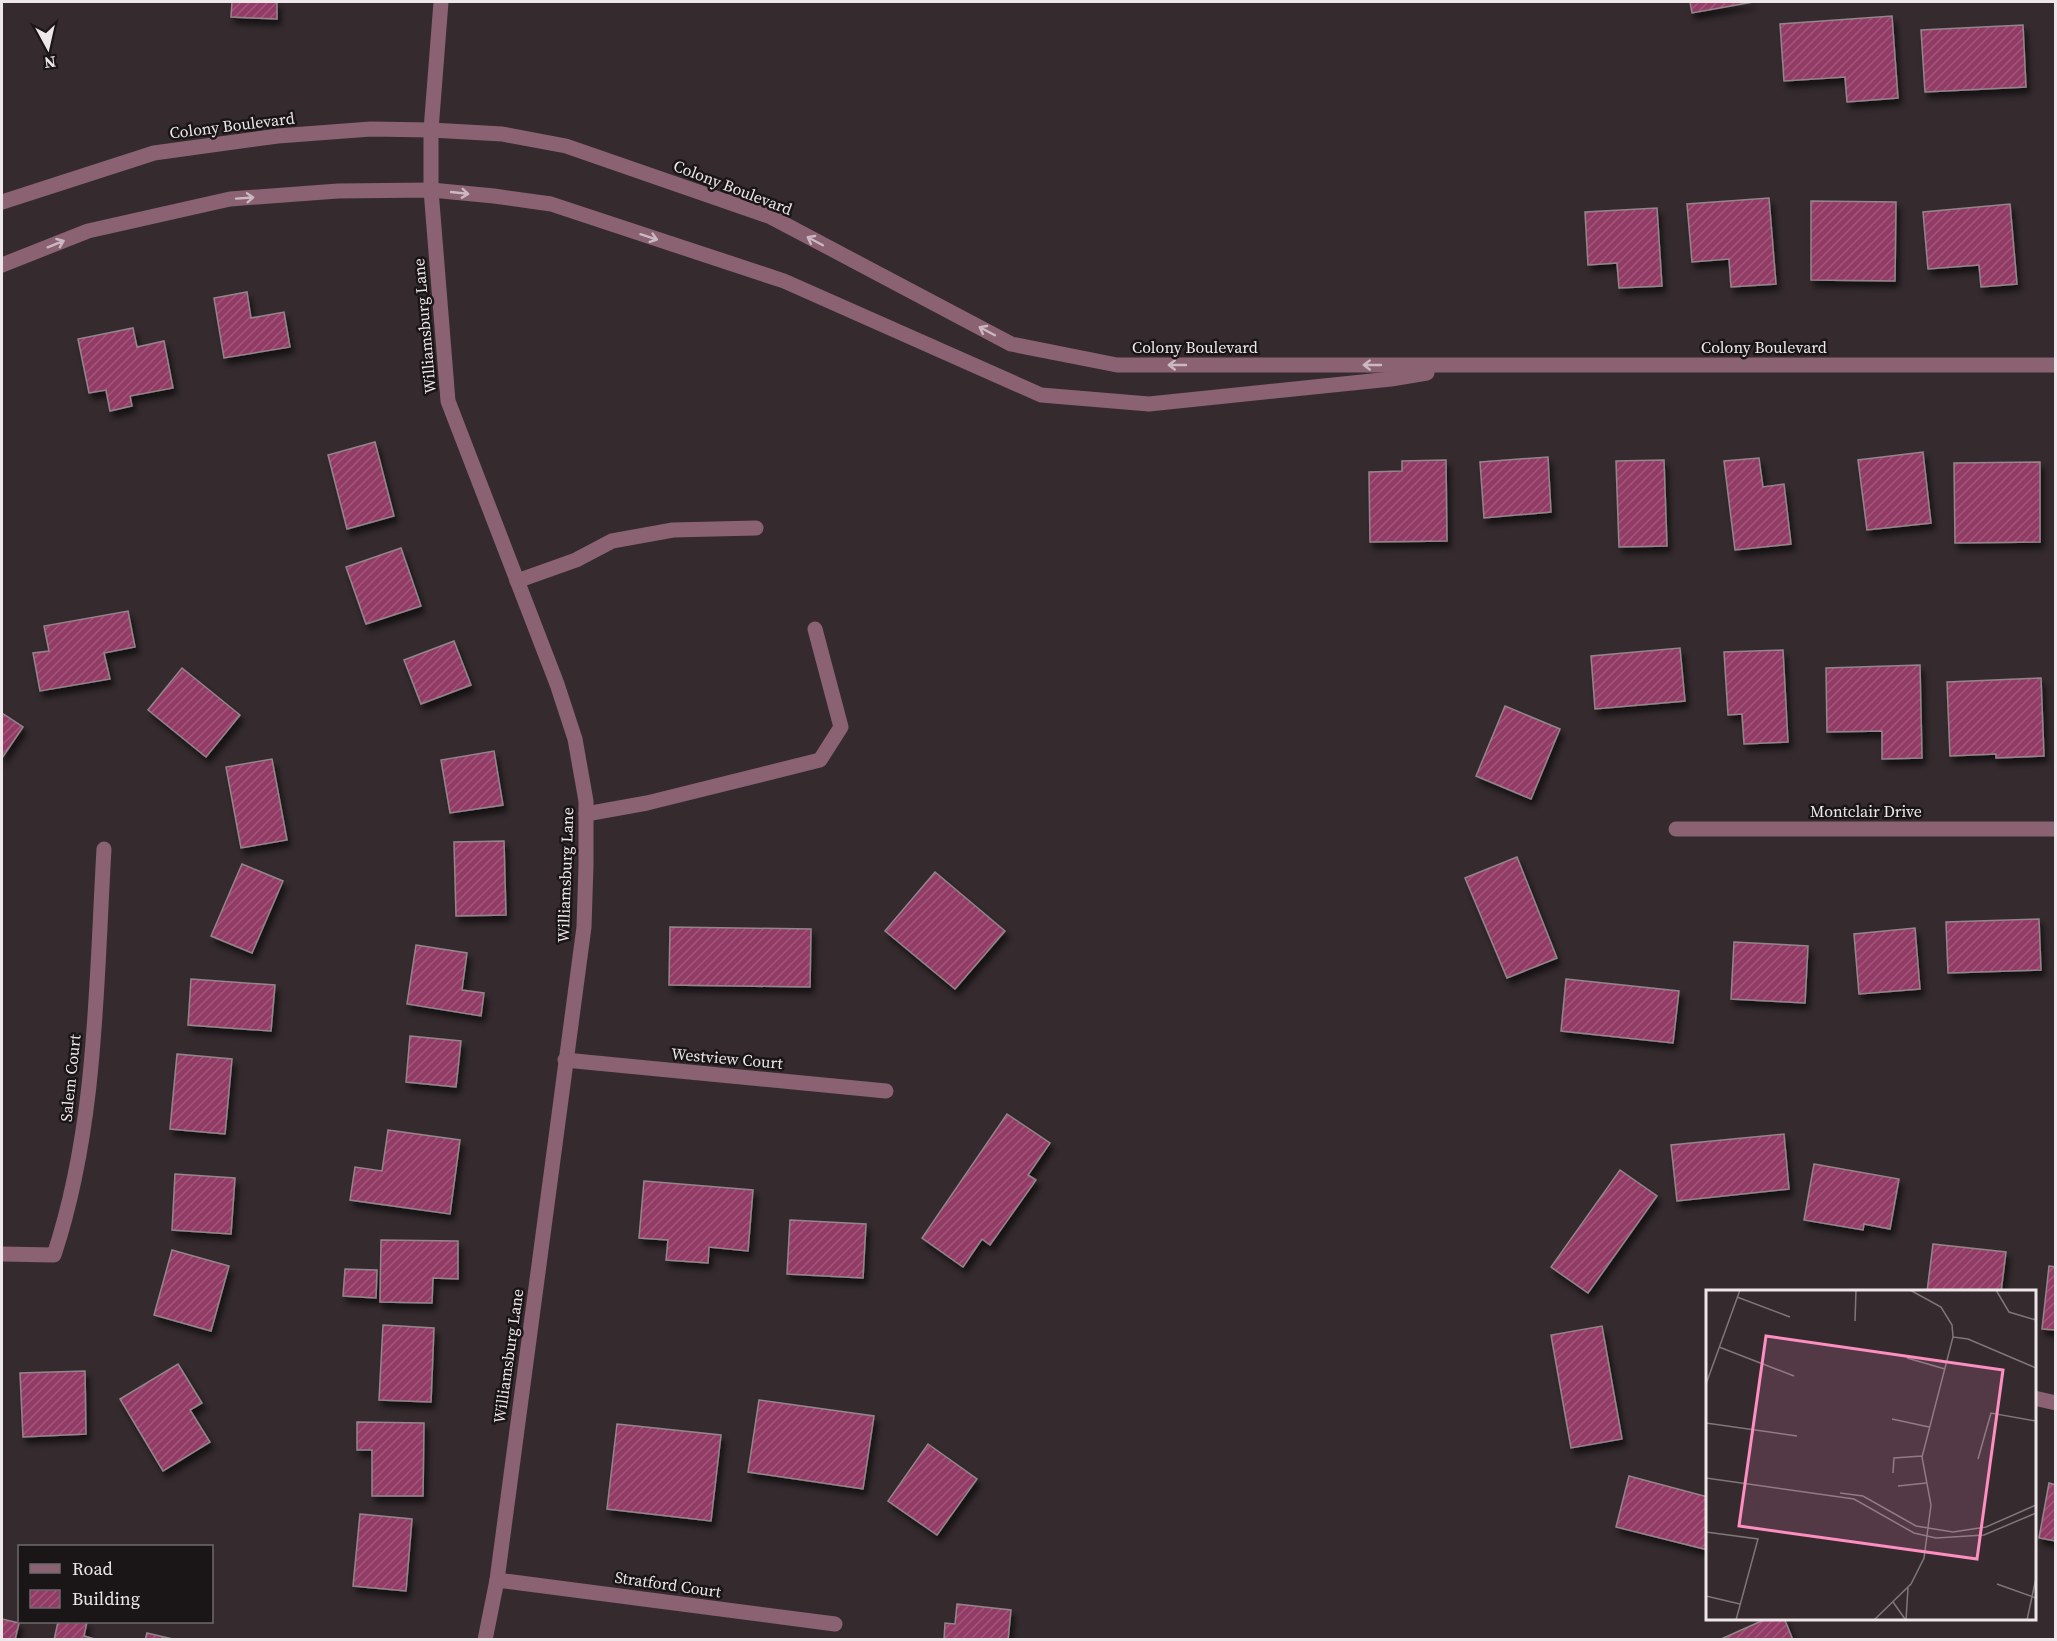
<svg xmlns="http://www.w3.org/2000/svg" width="2057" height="1641" font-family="'Source Serif 4',serif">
<defs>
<pattern id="building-hatch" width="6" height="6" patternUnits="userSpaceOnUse" patternTransform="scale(1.5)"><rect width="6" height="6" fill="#923b65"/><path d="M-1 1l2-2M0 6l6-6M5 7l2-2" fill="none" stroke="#a2577b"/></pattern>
<filter id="shadow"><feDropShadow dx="3.5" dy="6" stdDeviation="3" flood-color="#0009"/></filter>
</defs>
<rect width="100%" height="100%" fill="#352b2f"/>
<!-- building -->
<g fill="url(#building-hatch)" stroke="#93868b" stroke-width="1.5" filter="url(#shadow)">
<path d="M232,2H277V19L231,17Z"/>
<path d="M1690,2H1753L1692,13Z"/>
<path d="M1892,16L1898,98L1847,102L1845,77L1784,81L1780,24Z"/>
<path d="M2023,25L2026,87L1925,92L1921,30Z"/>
<path d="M1769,198L1776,284L1731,287L1729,259L1692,262L1687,204Z"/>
<path d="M1811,201L1896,202L1895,281L1811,280Z"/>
<path d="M2010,204L2017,284L1981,287L1979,265L1928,269L1923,212Z"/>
<path d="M1657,208L1662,286L1619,288L1617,263L1588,265L1585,212Z"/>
<path d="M247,292L251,318L284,312L290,347L224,358L214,298Z"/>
<path d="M133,328L137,347L164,341L173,388L130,396L132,406L110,411L106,390L89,393L78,339Z"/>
<path d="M375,442L394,516L347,529L328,455Z"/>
<path d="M1923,452L1931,523L1867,530L1858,460Z"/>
<path d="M1548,457L1551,512L1484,518L1480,462Z"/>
<path d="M1759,458L1763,487L1784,484L1791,544L1735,550L1724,461Z"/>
<path d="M1446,460L1447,541L1370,542L1369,472L1402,471V461Z"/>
<path d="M1664,460L1667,546L1619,547L1616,461Z"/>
<path d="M2040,462V542L1955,543L1954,463Z"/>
<path d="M401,548L421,606L366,624L346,567Z"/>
<path d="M128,611L135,647L104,653L110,679L40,691L33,653L49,651L44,626Z"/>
<path d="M454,641L471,685L421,704L404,660Z"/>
<path d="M1680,648L1685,701L1595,709L1591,656Z"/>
<path d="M1783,650L1788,742L1744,744L1742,714L1728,715L1724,652Z"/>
<path d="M1920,665L1922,758L1882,759V731L1827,732L1826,668Z"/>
<path d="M182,668L240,715L206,757L148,710Z"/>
<path d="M2041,678L2044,756L1996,758V754L1950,756L1947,682Z"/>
<path d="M1505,706L1560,729L1531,799L1476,776Z"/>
<path d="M2,713L23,727L2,758Z"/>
<path d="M494,751L503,805L450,813L441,760Z"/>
<path d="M272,759L287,840L241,848L226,767Z"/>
<path d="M504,841L506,915L456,916L454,842Z"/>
<path d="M1517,857L1557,958L1507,978L1465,878Z"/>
<path d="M242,864L283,881L252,953L211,936Z"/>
<path d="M935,872L1005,931L955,989L885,931Z"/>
<path d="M2039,919L2041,970L1948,973L1946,922Z"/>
<path d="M670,927L811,929L810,987L669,985Z"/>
<path d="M1915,928L1920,989L1859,994L1854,934Z"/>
<path d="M1734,942L1808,946L1805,1003L1731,999Z"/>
<path d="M416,945L467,953L462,990L484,993L481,1016L407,1004Z"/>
<path d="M191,979L275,985L271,1031L188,1025Z"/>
<path d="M1566,979L1679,991L1673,1043L1561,1031Z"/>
<path d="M410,1036L461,1041L456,1087L406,1082Z"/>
<path d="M177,1054L232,1059L225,1134L170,1129Z"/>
<path d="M1007,1114L1050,1143L1028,1175L1036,1180L990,1245L982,1239L963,1267L922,1238Z"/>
<path d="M388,1130L460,1140L450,1214L350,1200L355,1167L382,1171Z"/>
<path d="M1784,1134L1789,1189L1677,1201L1671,1145Z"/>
<path d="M1814,1164L1899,1179L1890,1229L1864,1224L1863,1230L1804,1220Z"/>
<path d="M1620,1170L1657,1196L1588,1293L1551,1267Z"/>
<path d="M175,1174L235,1178L231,1234L172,1230Z"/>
<path d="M644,1181L753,1190L748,1251L709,1247L708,1263L666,1260L668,1240L639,1238Z"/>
<path d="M790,1220L866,1224L863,1278L787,1274Z"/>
<path d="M381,1240L458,1241V1279L433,1278L432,1303L380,1302Z"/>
<path d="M1933,1244L2006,1252L2001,1292H1927Z"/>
<path d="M172,1250L229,1266L211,1331L154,1315Z"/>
<path d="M2049,1266L2056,1267V1330L2042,1329Z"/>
<path d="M345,1269L377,1270L376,1298L343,1296Z"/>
<path d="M383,1325L434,1328L431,1402L379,1400Z"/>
<path d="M1602,1326L1622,1439L1571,1448L1551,1335Z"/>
<path d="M178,1364L202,1403L190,1410L210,1442L163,1471L120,1399Z"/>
<path d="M85,1371L86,1434L23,1437L20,1373Z"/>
<path d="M759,1400L874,1416L863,1489L748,1472Z"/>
<path d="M357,1422L424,1423L423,1496H372V1450H357Z"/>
<path d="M617,1424L721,1435L711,1521L607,1509Z"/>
<path d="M928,1444L977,1479L937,1535L888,1501Z"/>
<path d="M1629,1476L1708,1497V1550L1616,1527Z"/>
<path d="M2049,1483L2056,1485V1541L2039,1538Z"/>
<path d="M360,1514L412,1519L406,1591L353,1586Z"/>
<path d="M957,1604L1011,1610L1008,1640H944L945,1623L955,1624Z"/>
<path d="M1768,1618H1784L1793,1640H1719Z"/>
<path d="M2,1619L19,1623L15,1640H2Z"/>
<path d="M58,1622H87L84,1636L98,1640H54Z"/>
<path d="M147,1633L177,1640H145Z"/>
</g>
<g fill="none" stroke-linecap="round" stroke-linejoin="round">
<!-- minor -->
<g stroke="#8a6272" stroke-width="15">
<path d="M441,2L431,130V190L448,401L557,684L575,739L586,801V865L584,927L497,1580L485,1640"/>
<path d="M2,202L154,153L278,136L371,129L431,130L502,134L566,146L771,217L1011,344L1117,365H2056"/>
<path d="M2,265L88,231L230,199L338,191L431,190L494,196L551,204L784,281L1041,395L1149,404L1391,379L1427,373"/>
<path d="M517,581L576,560L612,541L673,530L756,528"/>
<path d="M586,814L647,803L820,760L841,727L815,629"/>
<path d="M1676,829H2056"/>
<path d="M565,1060L886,1091"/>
<path d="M2,1254L54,1255C97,1126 96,984 104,849"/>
<path d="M2034,1398L2056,1403"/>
<path d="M497,1580L835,1624"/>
</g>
</g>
<!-- one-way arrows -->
<defs><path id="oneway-shaft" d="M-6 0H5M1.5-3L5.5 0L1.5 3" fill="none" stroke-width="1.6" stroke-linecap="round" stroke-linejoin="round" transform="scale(1.5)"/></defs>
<g stroke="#cbb8c0">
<use href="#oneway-shaft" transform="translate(460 193) rotate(6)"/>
<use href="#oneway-shaft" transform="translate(245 198) rotate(-4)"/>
<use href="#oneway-shaft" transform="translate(649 237) rotate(18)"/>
<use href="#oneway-shaft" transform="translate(815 241) rotate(-152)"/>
<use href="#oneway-shaft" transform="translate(56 244) rotate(-22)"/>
<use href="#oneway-shaft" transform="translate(987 331) rotate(-152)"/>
<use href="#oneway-shaft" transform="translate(1177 365) rotate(-180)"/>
<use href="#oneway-shaft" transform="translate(1372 365) rotate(-180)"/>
</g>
<g text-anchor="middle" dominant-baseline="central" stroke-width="5" stroke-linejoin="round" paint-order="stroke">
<!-- street labels -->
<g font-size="16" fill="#eee7ea" stroke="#1a1517">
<text transform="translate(232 125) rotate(-7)">Colony Boulevard</text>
<text transform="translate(733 187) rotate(21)">Colony Boulevard</text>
<text transform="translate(424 326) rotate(-95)">Williamsburg Lane</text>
<text x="1195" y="347">Colony Boulevard</text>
<text x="1764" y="347">Colony Boulevard</text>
<text x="1866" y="811">Montclair Drive</text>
<text transform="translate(565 875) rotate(-88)">Williamsburg Lane</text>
<text transform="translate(727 1058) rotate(5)">Westview Court</text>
<text transform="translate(70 1078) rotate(-84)">Salem Court</text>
<text transform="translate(508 1356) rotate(-82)">Williamsburg Lane</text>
<text transform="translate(668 1584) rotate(8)">Stratford Court</text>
</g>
</g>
<!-- overview -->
<g transform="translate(1706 1290)">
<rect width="330" height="330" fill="#352b2f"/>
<path fill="none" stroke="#7f767a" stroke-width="1.5" d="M290,0L303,22L330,30M31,7L84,27M149,31L150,0M247,47L262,49L330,78M13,57L88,86M201,68L239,79M0,94L34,0M186,129L223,137M0,133L91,146M272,169L285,123L330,131M330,171V196M187,183L188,168L216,166M0,188L148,209L208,243L230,248L278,245L330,223M192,196L220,193M134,203L157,206L210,236L247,242L280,237L330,215M0,242L52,249L30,330M291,294L330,308M0,306L34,314M187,312L199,329M168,330L205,294L218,268L225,215L216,167L247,47L246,35L235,17L204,0M200,330L202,298M321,330L330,288"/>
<path fill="#fd8ec0" fill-opacity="0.15" stroke="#fd8ec0" stroke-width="3" d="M60,46L297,80L271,269L33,236Z"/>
<rect width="330" height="330" fill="none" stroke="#eee7ea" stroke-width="3"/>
</g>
<!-- border -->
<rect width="2057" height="1641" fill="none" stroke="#eee7ea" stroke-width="6"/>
<!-- legend -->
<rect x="18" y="1545" width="195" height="78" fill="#1a1517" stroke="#6f696b" stroke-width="1.5"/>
<rect x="30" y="1564" width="30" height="9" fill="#8a6272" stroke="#6f696b" stroke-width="1.5"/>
<text x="72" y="1575" font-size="18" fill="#eee7ea">Road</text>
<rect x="30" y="1590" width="30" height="18" fill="url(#building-hatch)" stroke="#6f696b" stroke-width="1.5"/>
<text x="72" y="1605" font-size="18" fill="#eee7ea">Building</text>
<!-- north arrow -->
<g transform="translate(48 48) rotate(172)" stroke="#1a1517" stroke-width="4.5" paint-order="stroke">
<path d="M0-4.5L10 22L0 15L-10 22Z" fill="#eee7ea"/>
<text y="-9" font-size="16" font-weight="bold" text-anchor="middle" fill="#eee7ea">N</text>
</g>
</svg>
